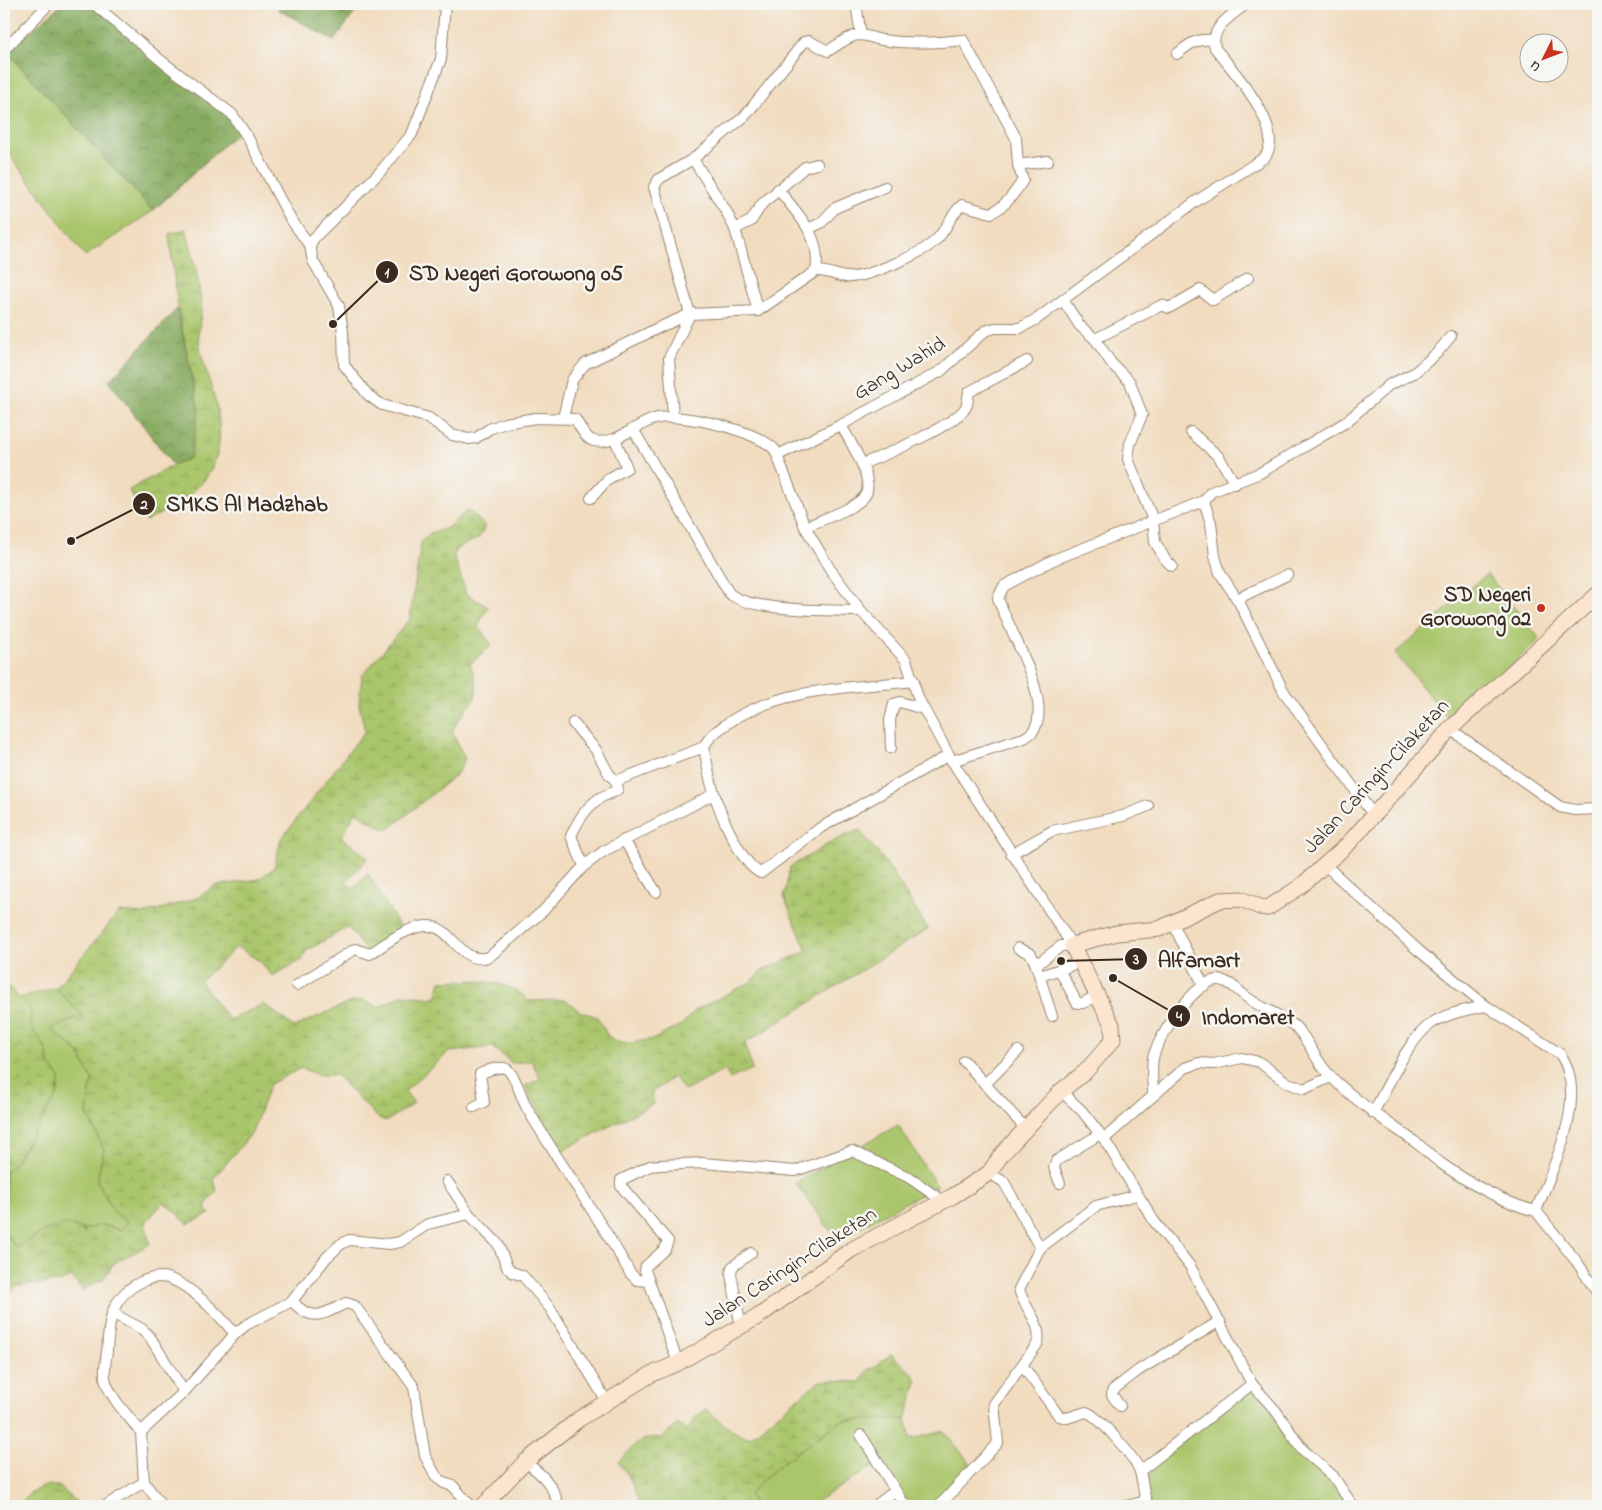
<svg xmlns="http://www.w3.org/2000/svg" width="1602" height="1510" font-family="'Indie Flower',sans-serif">
<defs>
<pattern id="forest-crowns" width="20" height="18" patternUnits="userSpaceOnUse" patternTransform="scale(1.25)"><rect width="20" height="18" fill="#87ab60"/><path d="M2 6a3 3 0 1 1 6 0M12 15a3 3 0 1 1 6 0" fill="none" stroke="#708b4f"/></pattern>
<pattern id="wetland-marsh" width="20" height="14" patternUnits="userSpaceOnUse" patternTransform="scale(1.25)"><rect width="20" height="14" fill="#aac66c"/><path d="M1 5h8M5 5V1M11 12h8M15 12V8" fill="none" stroke="#93aa5d"/></pattern>
</defs>
<rect width="100%" height="100%" fill="#f6f6f2"/>
<filter id="ink" filterUnits="userSpaceOnUse"><feTurbulence type="fractalNoise" baseFrequency=".02" numOctaves="2"/><feDisplacementMap in="SourceGraphic" scale="10" xChannelSelector="R" yChannelSelector="G"/><feConvolveMatrix kernelMatrix="1 2 1 2 8 2 1 2 1" color-interpolation-filters="sRGB"/></filter>
<filter id="wash" filterUnits="userSpaceOnUse"><feTurbulence type="fractalNoise" baseFrequency=".0096" numOctaves="4" result="noise"/><feDisplacementMap in="SourceGraphic" scale="20" xChannelSelector="R" yChannelSelector="G"/><feGaussianBlur stdDeviation="1.12" result="paint"/><feColorMatrix in="noise" values="0 0 0 0 0 0 0 0 0 0 0 0 0 0 0 0 0 1.4 0 .05"/><feComposite in="paint" operator="in"/></filter>
<g filter="url(#wash)">
<rect width="100%" height="100%" fill="#f1dcbf"/>
<!-- grass -->
<g fill="#aac66c" stroke="#727845">
<path d="M7,52L153,211L85,256L4,147V53Z"/>
<path d="M1487,574L1540,639L1450,721L1395,653Z"/>
<path d="M56,988L82,1015L51,1029L79,1053L92,1079L87,1113L104,1150L97,1180L114,1212L128,1222L122,1230L102,1225L86,1236L42,1232L16,1248L4,1230L5,1172L15,1162L57,1095L60,1078L49,1064L46,1049L30,1026L31,1010L19,998Z"/>
<path d="M898,1125L937,1186L837,1239L795,1183Z"/>
<path d="M1254,1387L1350,1506H1148C1146,1496 1145,1486 1149,1476C1157,1456 1233,1403 1254,1387Z"/>
<path d="M906,1419L911,1439L944,1431L973,1467L944,1501L946,1506H904L872,1456L874,1466L809,1506H754L749,1495L762,1480L787,1459L843,1420Z"/>
</g>
<!-- forest -->
<g fill="url(#forest-crowns)" stroke="#616a3f">
<path d="M62,4H91L242,128L153,211L7,52Z"/>
<path d="M279,4H361L334,41L278,9Z"/>
<path d="M177,309L199,411L190,458L173,465L109,381Z"/>
</g>
<!-- wetland -->
<g fill="url(#wetland-marsh)" stroke="#727845">
<path d="M186,229C193,254 199,278 201,304C202,316 197,329 199,341C202,363 211,383 216,404C230,470 200,494 146,521L129,490L173,465L190,458L199,411L178,309L169,234Z"/>
<path d="M468,510L485,526L479,538L456,549L454,556L466,594L488,607L478,626L492,645L470,664C487,705 467,699 452,732L465,759L457,774L389,829L382,828L356,812L341,837L368,858L346,881L353,888L368,874L402,931L366,951L348,927L306,951L302,960L272,976L261,962L237,947L200,981L229,1020L264,1004L294,1027L353,1001L363,1000L379,1007L402,995L436,998L441,981C465,980 513,978 528,1001L566,1000L579,1011L597,1017L608,1036L617,1041L629,1043L654,1039L681,1025L697,1009L749,983L763,970L807,951L784,898L790,867L833,841L859,830L887,864L928,929L745,1043L752,1069L730,1079L725,1070L685,1091L674,1077L651,1093L653,1104L561,1151L525,1086L540,1079L532,1061L512,1063L492,1047L449,1052L405,1091L414,1103L387,1121L378,1118L336,1075H318L301,1068L270,1084L252,1133L213,1179L217,1190L205,1206L210,1214L188,1224L164,1202L145,1223L150,1244L114,1263L103,1279L82,1290L72,1277L58,1282L16,1286L4,1299V1230L16,1248L42,1232L64,1224L80,1228L85,1234L83,1229L102,1225L122,1230L128,1222L114,1212L97,1180L104,1150L87,1113L92,1079L79,1053L51,1029L82,1015L56,988L119,912L144,914L197,898L215,886L259,879L274,868L281,839L365,731L359,704L362,676L410,619L421,542L430,533L446,529Z"/>
<path d="M4,982L31,1010L30,1026L46,1049L49,1064L60,1078L57,1095L15,1162L5,1172L6,1199L4,1203Z"/>
<path d="M891,1354L913,1374L917,1381L906,1419L843,1420L787,1459L762,1480L749,1495L754,1506H641L628,1475L618,1462C632,1449 641,1434 662,1438L678,1424L687,1431L695,1418L706,1409C718,1419 734,1436 750,1437L818,1382C831,1378 846,1382 860,1382L869,1368L872,1369Z"/>
<path d="M48,1485L60,1487L81,1506H17L31,1492Z"/>
</g>
</g>
<g filter="url(#ink)">
<g fill="none" stroke-linecap="round" stroke-linejoin="round">
<!-- street casing -->
<g stroke="#96836e" stroke-width="12">
<g id="street">
<path d="M94,4L164,63L232,114L248,138L290,218L310,246L313,261L339,306L343,332L344,365L368,395L382,405L429,418L452,435L469,439L476,438L489,429L505,423L536,418L575,419C580,426 585,439 594,441C617,446 637,422 658,418C684,413 758,431 775,450L805,527L830,569L861,611L906,660L919,700L952,761L1072,945L1061,946L1036,965L1052,1016"/>
<path d="M856,4L861,35"/>
<path d="M4,50L49,4"/>
<path d="M1177,54C1189,44 1197,38 1213,40"/>
<path d="M693,159L726,211L735,229L758,311"/>
<path d="M778,189C798,215 822,236 816,271"/>
<path d="M810,228L821,223L835,208L885,187"/>
<path d="M735,229L751,221L762,204L805,167L817,164"/>
<path d="M310,246L314,238L380,172L412,134L441,59L445,4"/>
<path d="M1063,300L1080,326L1095,339L1112,364L1130,382L1142,415L1130,444L1128,459L1153,520L1155,542L1165,559L1172,566"/>
<path d="M1095,339L1162,305L1169,308L1200,290L1213,300L1248,278"/>
<path d="M673,417L669,358L690,314L654,187L659,179L693,159L745,116L804,42L809,41L828,51C838,45 848,36 859,35C867,35 874,39 882,40C909,44 936,43 963,40L1016,138L1018,165"/>
<path d="M563,418L572,380L585,364L658,328L690,314L758,311L816,271C826,270 836,276 846,277C865,279 924,253 937,239C947,229 950,215 962,205L991,213C1006,206 1014,194 1023,180L1018,165L1048,161"/>
<path d="M633,429L729,593C749,612 831,610 861,611"/>
<path d="M1191,432L1219,457L1235,484"/>
<path d="M778,455L841,425L941,371L985,331L995,328H1020L1037,319L1195,202L1264,158C1288,130 1233,71 1215,48C1210,27 1231,16 1246,4"/>
<path d="M862,464C883,456 956,425 966,407C968,403 968,396 969,392L1027,361"/>
<path d="M591,498L608,479L627,468L615,439"/>
<path d="M1204,501L1211,523L1215,556L1220,573L1239,602L1284,692L1374,816"/>
<path d="M805,527C820,520 859,508 866,494C874,478 849,440 841,425"/>
<path d="M1239,602L1243,596L1287,575"/>
<path d="M914,681C852,688 781,687 728,723C718,730 709,736 704,747C707,762 709,779 714,793C720,813 742,866 761,873L820,828L949,755"/>
<path d="M573,723L596,750L609,774L616,781L704,747"/>
<path d="M1450,729L1560,807L1575,810L1598,809"/>
<path d="M891,748L890,720L894,704L900,702L923,709"/>
<path d="M952,761L1024,738C1027,736 1031,734 1033,731C1055,702 1007,628 998,598L1004,586L1053,560L1204,501L1211,492L1260,473L1346,422L1389,385L1414,373L1437,353L1451,336"/>
<path d="M624,840L656,892"/>
<path d="M1011,854L1052,831L1123,816L1148,806"/>
<path d="M584,866L571,836C578,820 586,807 600,798C606,794 613,794 618,789L616,781"/>
<path d="M1172,922L1204,986"/>
<path d="M1018,948L1031,954L1036,965"/>
<path d="M1060,971L1077,1003H1083L1098,995"/>
<path d="M1040,976L1081,962"/>
<path d="M297,985L355,949L370,954C387,943 404,928 426,926C453,924 458,966 489,957L543,911L584,866L604,851L714,794"/>
<path d="M964,1061L1026,1129"/>
<path d="M985,1084L1018,1051"/>
<path d="M1061,1091L1082,1111L1104,1139L1154,1221L1190,1266L1252,1384L1276,1411L1302,1449L1333,1476L1353,1506"/>
<path d="M1153,1096C1153,1084 1151,1070 1153,1058C1157,1038 1196,978 1219,980C1232,981 1240,994 1251,1000C1266,1011 1290,1018 1301,1033C1312,1048 1318,1064 1331,1077C1357,1102 1386,1121 1415,1142C1425,1149 1432,1157 1442,1164C1467,1182 1506,1204 1536,1211C1552,1169 1590,1097 1560,1054L1486,1006L1418,950L1325,865"/>
<path d="M474,1107L484,1102L480,1074C486,1071 503,1064 508,1070C518,1080 520,1096 527,1108C559,1164 599,1216 630,1273L637,1280L649,1281"/>
<path d="M1373,1113C1387,1088 1408,1039 1432,1023C1448,1013 1468,1009 1486,1006"/>
<path d="M1104,1139L1185,1068L1199,1063L1214,1064L1242,1058L1259,1062L1288,1083L1304,1089L1331,1077"/>
<path d="M989,1173L1004,1182L1040,1248L1096,1206L1137,1195"/>
<path d="M447,1181L469,1214"/>
<path d="M1060,1183L1054,1168L1056,1161L1100,1134"/>
<path d="M1536,1211L1577,1262L1598,1294"/>
<path d="M292,1301C312,1323 322,1315 346,1303L355,1306L414,1387L425,1456L436,1476L444,1483L453,1486L471,1506"/>
<path d="M112,1313L142,1329L150,1337L184,1392"/>
<path d="M741,1327L731,1274L732,1267L751,1253"/>
<path d="M678,1363L645,1270L646,1266L665,1249L668,1241L621,1186V1180L650,1166L660,1165L703,1163L795,1171L852,1151L908,1177L943,1201"/>
<path d="M1022,1365L1059,1416L1067,1418L1086,1412C1098,1415 1137,1460 1140,1472C1144,1486 1142,1491 1148,1506"/>
<path d="M1120,1406L1112,1395L1113,1390L1139,1370L1220,1321"/>
<path d="M141,1432C129,1417 109,1397 105,1378C104,1370 106,1359 107,1351C109,1322 110,1298 139,1283C145,1280 154,1277 161,1277C185,1278 221,1317 235,1334"/>
<path d="M861,1435L905,1506"/>
<path d="M525,1462C541,1473 555,1486 558,1506"/>
<path d="M1140,1471L1252,1384"/>
<path d="M105,1506L144,1482"/>
<path d="M162,1506L144,1482L141,1432L184,1392L235,1334L246,1325L292,1301L327,1257L341,1244L349,1240L389,1244L400,1242L428,1224L469,1214L498,1244L507,1267L512,1272L523,1276L550,1308L607,1402"/>
<path d="M875,1506L895,1491"/>
<path d="M939,1506L998,1443L994,1404L1038,1343C1042,1321 1024,1309 1019,1289L1040,1248"/>
<path d="M1126,1506L1146,1501"/>
</g>
</g>
<!-- secondary casing -->
<g stroke="#96836e" stroke-width="17">
<path id="secondary" d="M483,1506L525,1462L579,1419L650,1375L678,1363L759,1316L851,1250L953,1196L989,1173L1002,1154L1061,1091L1085,1072L1113,1040L1112,1025L1072,945L1117,933L1159,929L1220,900L1241,899L1260,907L1268,908L1301,886L1348,844L1450,729L1598,594"/>
</g>
<!-- street -->
<use href="#street" stroke="#fff" stroke-width="10"/>
<!-- secondary -->
<use href="#secondary" stroke="#fbe5cf" stroke-width="15"/>
</g>
</g>
<!-- markers -->
<circle fill="#c8321e" stroke="#f6f6f2" stroke-width="2" cx="1541" cy="608" r="5"/>
<g text-anchor="middle" dominant-baseline="central" stroke-width="5" stroke-linejoin="round" paint-order="stroke">
<!-- street labels -->
<g font-size="21" fill="#3b2a1e" stroke="#f6f6f2">
<text transform="translate(900 369) rotate(-31)">Gang Wahid</text>
<text transform="translate(1377 777) rotate(-47)">Jalan Caringin–Cilaketan</text>
<text transform="translate(790 1268) rotate(-33)">Jalan Caringin–Cilaketan</text>
</g>
<!-- poi labels -->
<g font-size="21" font-weight="bold" fill="#3b2a1e" stroke="#f6f6f2" text-anchor="end">
<text x="1531" y="596">SD Negeri<tspan x="1531" dy="24">Gorowong 02</tspan></text>
</g>
</g>
<!-- callouts -->
<path fill="none" stroke="#3b2a1e" stroke-width="2" d="M333 324L387 272M71 541L144 504M1061 961L1136 959M1113 978L1179 1016"/>
<g fill="#3b2a1e" stroke="#f6f6f2" stroke-width="2">
<circle cx="333" cy="324" r="5"/>
<circle cx="71" cy="541" r="5"/>
<circle cx="1061" cy="961" r="5"/>
<circle cx="1113" cy="978" r="5"/>
<circle cx="387" cy="272" r="12"/>
<circle cx="144" cy="504" r="12"/>
<circle cx="1136" cy="959" r="12"/>
<circle cx="1179" cy="1016" r="12"/>
</g>
<g font-size="15" text-anchor="middle" font-weight="bold" fill="#fff">
<text x="387" y="277">1</text>
<text x="144" y="509">2</text>
<text x="1136" y="964">3</text>
<text x="1179" y="1021">4</text>
</g>
<g font-size="22" text-anchor="middle" font-weight="bold" fill="#3b2a1e" stroke="#f6f6f2" stroke-width="5" stroke-linejoin="round" paint-order="stroke">
<text x="516" y="280">SD Negeri Gorowong 05</text>
<text x="247" y="511">SMKS Al Madzhab</text>
<text x="1199" y="967">Alfamart</text>
<text x="1248" y="1024">Indomaret</text>
</g>
<!-- margin -->
<rect width="1602" height="1510" fill="none" stroke="#f6f6f2" stroke-width="20"/>
<!-- north arrow -->
<g transform="translate(1544 58) rotate(228)"><circle r="24" fill="#f6f6f2" stroke="#aba49d"/>
<path d="M0-4L9 19L0 12L-9 19Z" fill="#c8321e"/>
<text y="-8" font-size="14" font-weight="bold" text-anchor="middle" fill="#3b2a1e">U</text>
</g>
</svg>
